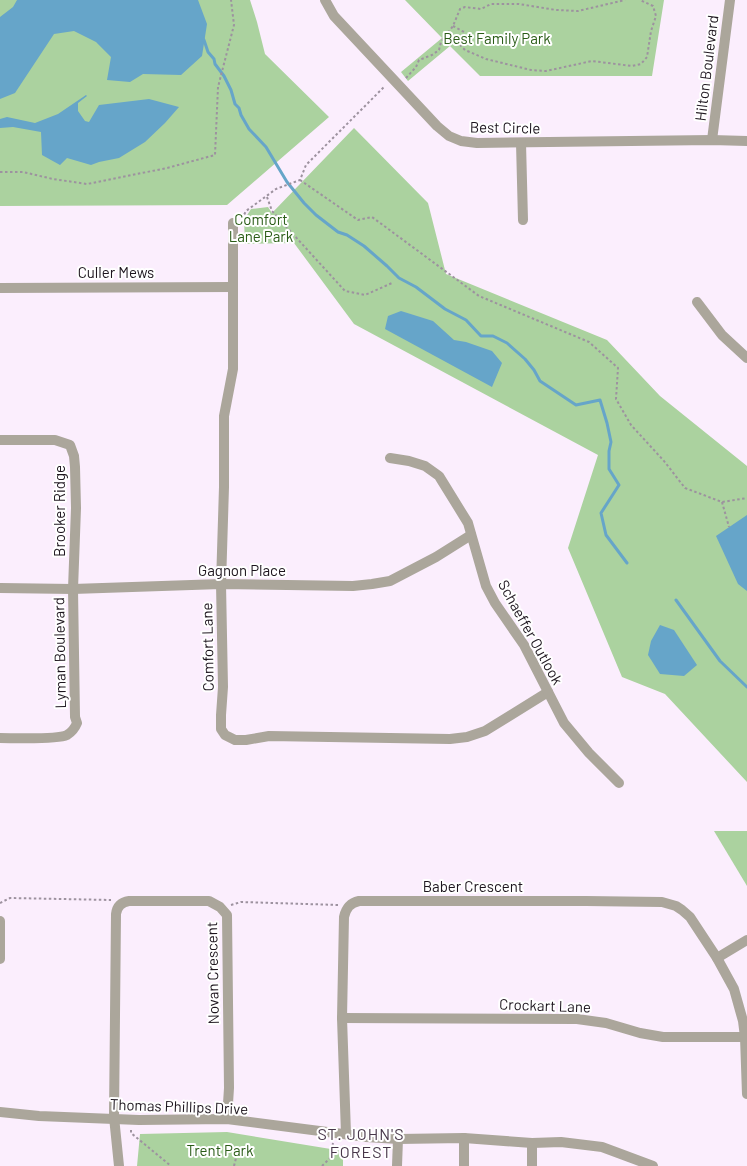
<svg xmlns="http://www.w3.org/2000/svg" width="747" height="1166" font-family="Barlow,sans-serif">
<rect width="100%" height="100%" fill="#fbeefd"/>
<!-- green -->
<g fill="#abd29f">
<path d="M0,0H250L257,22L265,54L329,117L227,205L0,206Z"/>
<path d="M405,0H664L652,76H480L450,46L408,81L401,72L442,38Z"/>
<path d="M354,128L428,203L446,274L607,340L660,396L747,466V782L665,694L622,677L568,548L598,455L354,324L294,243L245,244L244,220L251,209L268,207L272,213Z"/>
<path d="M714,831H747V886Z"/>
<path d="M227,1132L343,1151V1166H137L140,1134Z"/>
</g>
<!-- water -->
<g fill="#66a5c9">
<path d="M17,0H198L207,24L202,56L181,75L143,74L130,82L107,80L111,57L96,42L74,31L54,34L15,93L0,99V17L13,7Z"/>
<path d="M86,95L87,96L78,103V111L85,121L89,122L99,105L149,99L179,107L165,123L145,142L119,158L99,162L91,165L67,158L60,165L42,155L41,132L13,127L0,128V119L7,117L35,123L58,114Z"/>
<path d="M401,311L433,321L454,340L466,342L492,351L502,363L492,387L385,329L388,316Z"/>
<path d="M747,515V591L738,584L716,536Z"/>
<path d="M660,625L674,630L697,665L684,676L660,674L648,655L651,641Z"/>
</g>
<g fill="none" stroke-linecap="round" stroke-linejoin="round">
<!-- stream -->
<g stroke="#66a5c9" stroke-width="3">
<path d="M202,37L204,40L208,52L214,59L215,64L224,76L231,90L235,104L239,108L241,115L249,129L266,147L287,182L304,203L316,215L338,232L347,235L364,246L387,266L399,278L416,287L445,309L466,320L481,336H493L507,343L525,359L534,370L540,381L576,405L600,400L607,423L611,442L609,451V469L619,485L601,513L606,535L627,563"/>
<path d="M676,600L720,661L747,687"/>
</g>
<!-- path -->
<g stroke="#9d929f" stroke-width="2" stroke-dasharray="2.5 2.5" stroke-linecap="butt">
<path d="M453,26L464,32L461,46L465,50L486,59L531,70L546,71L592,61L632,66L641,64L647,57L651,31L656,16L653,6L640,0"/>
<path d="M406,78L416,67L419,60L432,55L439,50L441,42L453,26L460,9L465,7L481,9L491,4H519L556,10L578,11L625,0"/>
<path d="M0,172H23L53,179L87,184L167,168L215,155L218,87L234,25L231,0"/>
<path d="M300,180L358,220L372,217L479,296L589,342L618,368L616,399L631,425L664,461L685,488L722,502L747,498"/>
<path d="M267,197L272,211L345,291L365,295L392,283"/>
<path d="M241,218L243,217L246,211L276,189L300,180L306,165L385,86"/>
<path d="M722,502L729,527"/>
<path d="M0,903L10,898L111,900"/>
<path d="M231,905L241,902L339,905"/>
<path d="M131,1130V1133L171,1166"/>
<path d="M234,1166L238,1150"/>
<path d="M322,1166L330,1158L333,1143"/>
</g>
<!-- minor -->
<g stroke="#aba69b" stroke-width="10">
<path d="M325,0L334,16L437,126L449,136L461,141L477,143L712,140L747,141"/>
<path d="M712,140L730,0"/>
<path d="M521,143L523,220"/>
<path d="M233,223V369L224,416V487L221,584L223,687L221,715V729L225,735L235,740H246L269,736L450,739L467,737L485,731L548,692"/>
<path d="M0,288L233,287"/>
<path d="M697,302L722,335L747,358"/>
<path d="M0,440H55L70,445L74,456L75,467L76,508L73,589L75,717L77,723C75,728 72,732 67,735C56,740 14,738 0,738"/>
<path d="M390,458L409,461L425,466L439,476L468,523L486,586L495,603L524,645L564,723L589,753L619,783"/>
<path d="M0,588L73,589L221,584L353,586L372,584L390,581L436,557L471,535"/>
<path d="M0,921V959"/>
<path d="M717,958L747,940"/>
<path d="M342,1018L577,1019L606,1023L640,1033L663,1037H745"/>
<path d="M0,1112L39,1116L139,1120L227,1119L366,1137L398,1139L464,1138L532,1143L561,1142L602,1147L653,1166"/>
<path d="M346,1134L342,1018L344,917C346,908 350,903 359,901H586L662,902L676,906L682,910L690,917L717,958L734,989L743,1021L745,1037L747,1094"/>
<path d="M119,1166L114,1117L116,914C117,906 122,902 129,901H209L220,907L227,915L229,1088L227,1119"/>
<path d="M397,1166L398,1139"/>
<path d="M464,1166V1138"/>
<path d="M532,1166V1143"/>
</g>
</g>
<g text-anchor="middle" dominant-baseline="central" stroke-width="4" stroke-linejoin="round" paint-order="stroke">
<!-- park labels -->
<g font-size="15" fill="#2a5c17" stroke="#fff">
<text x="497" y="38">Best Family Park</text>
<text x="261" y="219">Comfort<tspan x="261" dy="17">Lane Park</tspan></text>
<text x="220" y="1150">Trent Park</text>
</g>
<!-- street labels -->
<g font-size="15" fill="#1d151e" stroke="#fff">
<text transform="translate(706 68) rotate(-83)">Hilton Boulevard</text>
<text transform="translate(505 127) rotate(1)">Best Circle</text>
<text x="116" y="272">Culler Mews</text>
<text transform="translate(59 511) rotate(-90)">Brooker Ridge</text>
<text x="242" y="570">Gagnon Place</text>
<text transform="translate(531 632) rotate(61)">Schaeffer Outlook</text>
<text transform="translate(207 647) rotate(-91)">Comfort Lane</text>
<text transform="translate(59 653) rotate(-91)">Lyman Boulevard</text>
<text x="473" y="886">Baber Crescent</text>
<text transform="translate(212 973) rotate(-91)">Novan Crescent</text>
<text transform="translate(545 1005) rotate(2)">Crockart Lane</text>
<text transform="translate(179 1106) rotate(2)">Thomas Phillips Drive</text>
</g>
<!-- neighbourhood labels -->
<g font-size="16" letter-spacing="1" fill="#473649" stroke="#fff">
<text x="361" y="1133">ST. JOHN'S<tspan x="361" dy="18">FOREST</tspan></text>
</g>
</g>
</svg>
